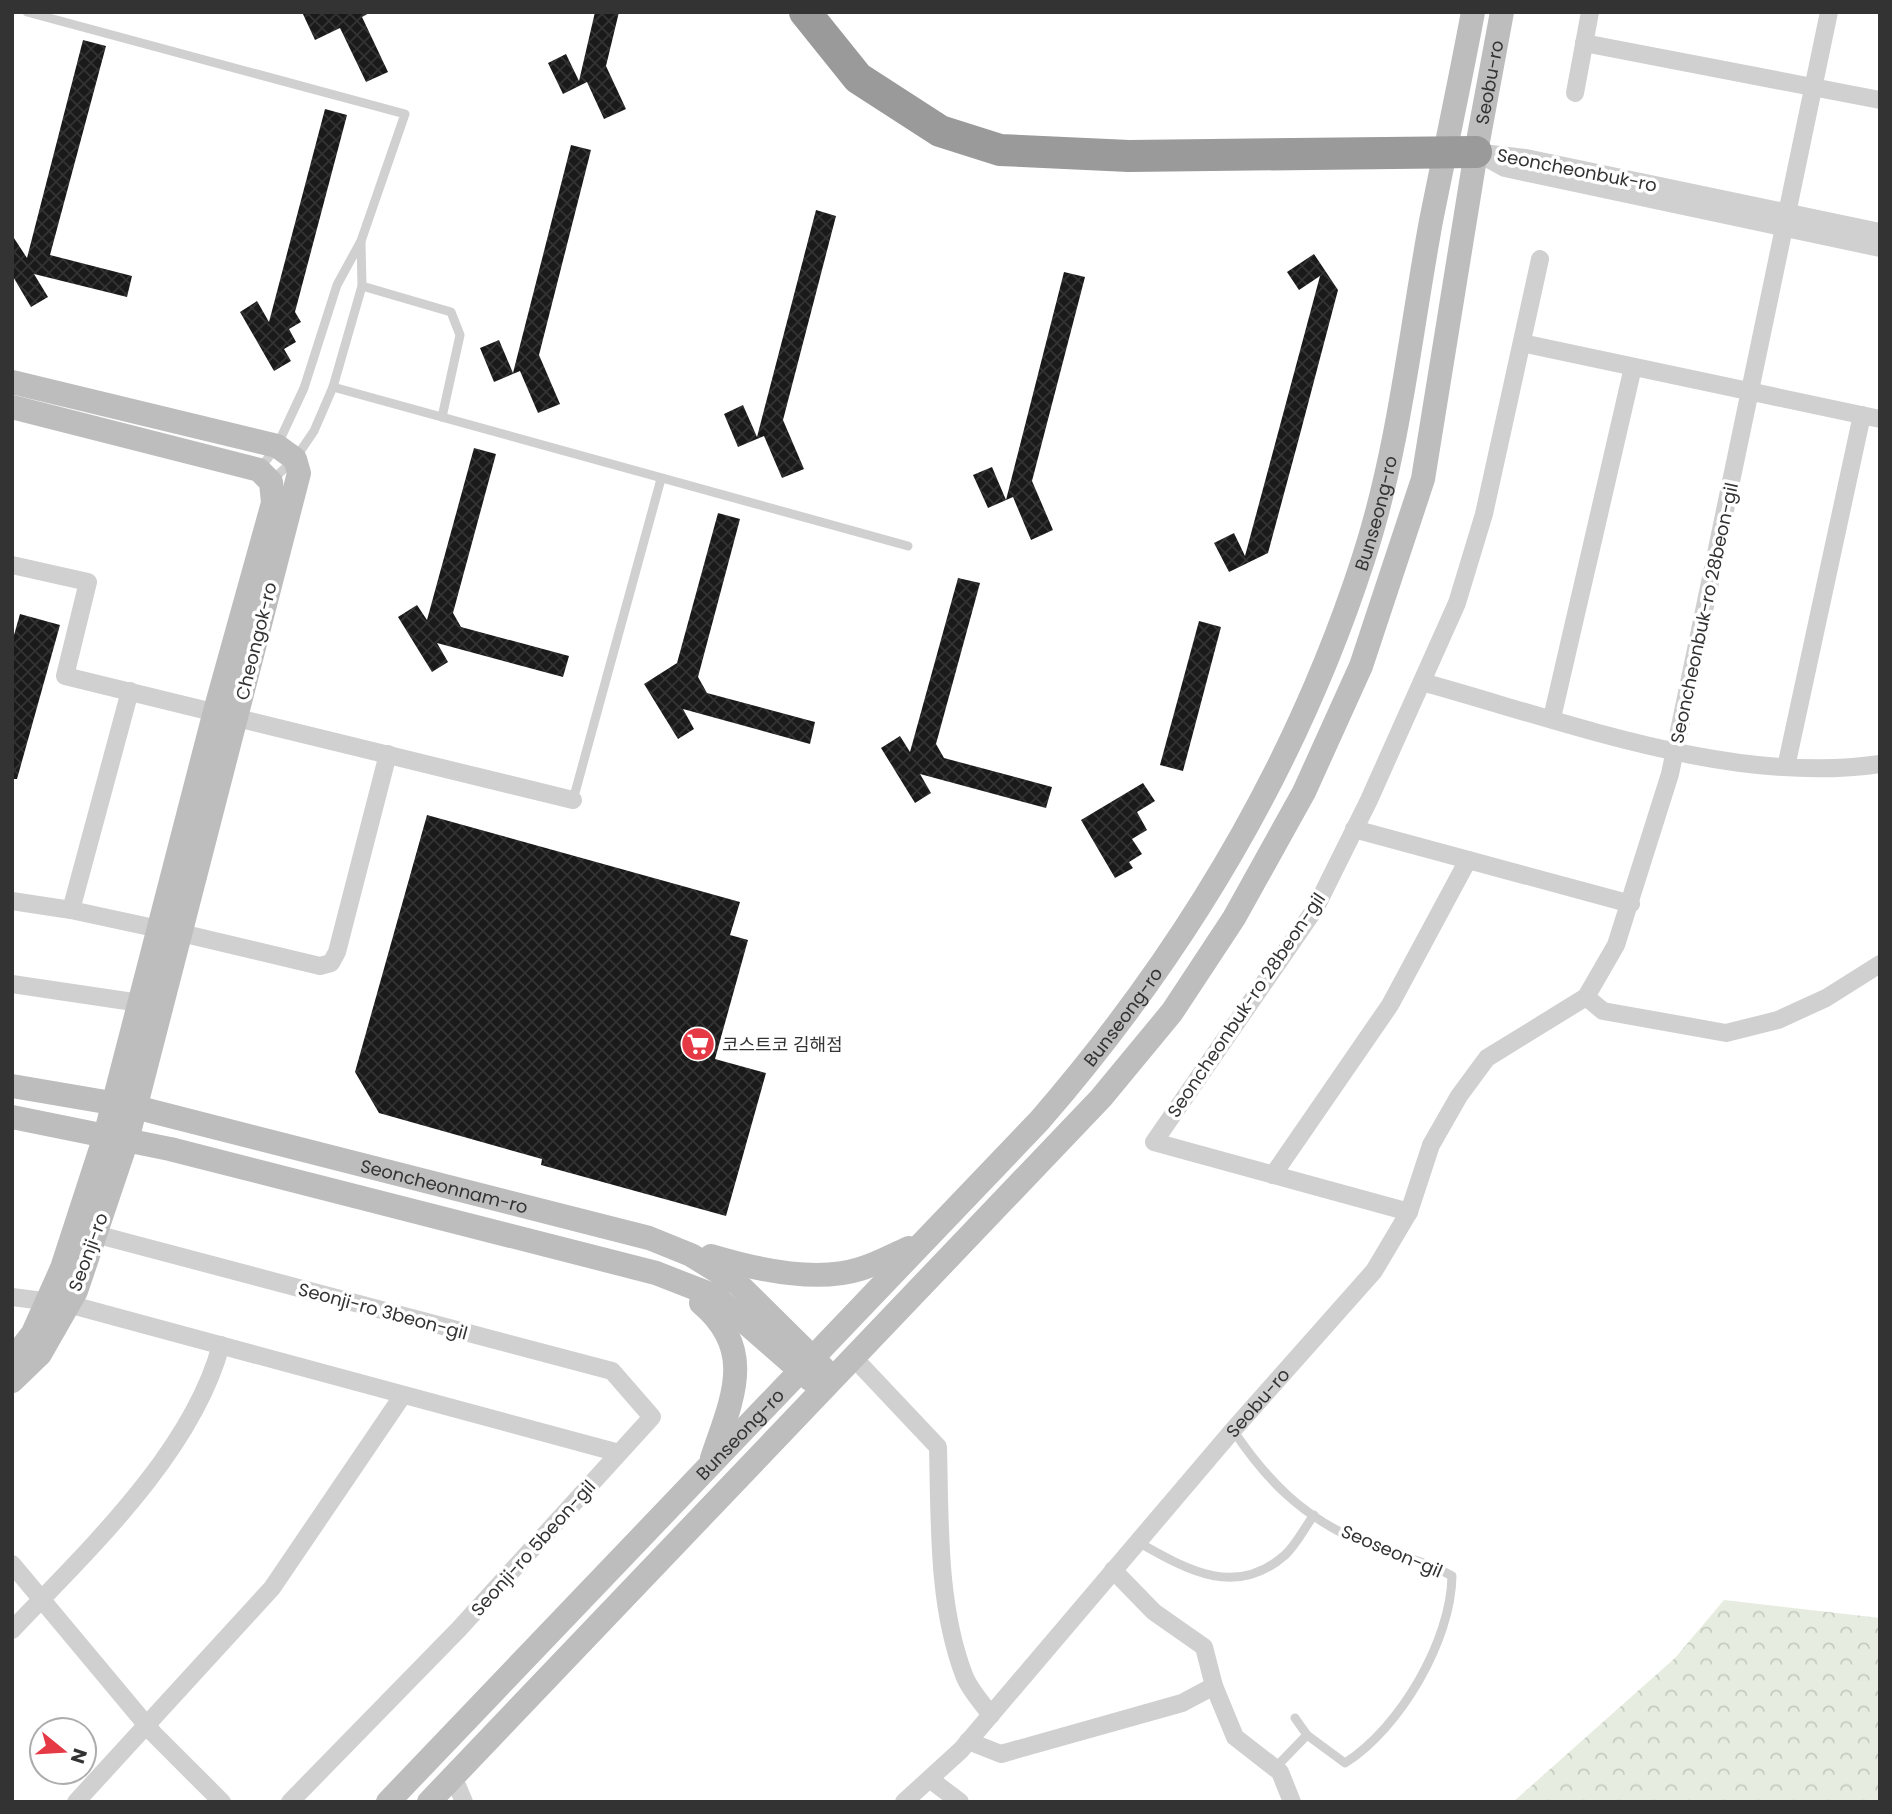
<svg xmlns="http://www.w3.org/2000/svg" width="1892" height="1814" font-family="Poppins,'Noto Sans KR',sans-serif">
<defs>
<pattern id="forest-crowns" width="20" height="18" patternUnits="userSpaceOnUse" patternTransform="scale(1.75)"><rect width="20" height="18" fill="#e6ecdf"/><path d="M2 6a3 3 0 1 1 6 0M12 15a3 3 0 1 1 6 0" fill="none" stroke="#c6cbc0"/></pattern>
<pattern id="building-cross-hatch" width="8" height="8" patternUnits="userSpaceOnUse" patternTransform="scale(1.75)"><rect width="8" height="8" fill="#1a1a1a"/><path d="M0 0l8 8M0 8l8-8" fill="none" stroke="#333"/></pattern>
</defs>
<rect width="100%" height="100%" fill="#fff"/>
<!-- forest -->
<path fill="url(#forest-crowns)" d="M1724,1600L1880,1618V1802H1513L1675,1658Z"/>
<!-- building -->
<g fill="url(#building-cross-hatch)">
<path d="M302,12H371L362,17L388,72L366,82L340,28L315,40Z"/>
<path d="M595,12H619L606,66L626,109L604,119L587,82L563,94L548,63L566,54L579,81Z"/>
<path d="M83,40L106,46L50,255L132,276L127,297L34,274L48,297L31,307L12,275V235L27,258Z"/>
<path d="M325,109L347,115L295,312L301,322L289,329L296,342L284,349L291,361L274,371L240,312L257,301L269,322Z"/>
<path d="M571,145L591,150L539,355L560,404L538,413L520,371L494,382L480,348L499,340L513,373Z"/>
<path d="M816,210L836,216L783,420L804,469L782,478L764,436L738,447L724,414L743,405L757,437Z"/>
<path d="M1314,254L1338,290L1299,438L1268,553L1229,572L1214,543L1234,533L1245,556L1320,276L1299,290L1287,272Z"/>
<path d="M1064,272L1085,277L1032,481L1053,530L1031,540L1013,497L988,508L973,475L992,467L1006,500Z"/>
<path d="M474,448L496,454L453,613L461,627L569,656L563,677L437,643L448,662L432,672L398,617L417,605L427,620Z"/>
<path d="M718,513L740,519L698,677L707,693L815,722L810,744L683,709L694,729L678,739L644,684L677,663Z"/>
<path d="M958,578L980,583L936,744L944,758L1052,787L1046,808L920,774L931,793L915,803L881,748L900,736L910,752Z"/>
<path d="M20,614L60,625L17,779H12V642Z"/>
<path d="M1199,621L1221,627L1183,771L1160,765Z"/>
<path d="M1143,783L1155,801L1137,812L1147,830L1132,839L1142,854L1129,862L1133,868L1115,878L1081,820Z"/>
<path d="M427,815L740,902L730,935L748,940L715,1059L766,1073L726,1216L541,1165L542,1159L379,1113L355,1072Z"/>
</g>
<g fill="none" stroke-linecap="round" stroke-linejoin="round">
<!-- lane -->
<g stroke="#d0d0d0" stroke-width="9">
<path d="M27,12L405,114L361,241L337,285L304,388L277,446L259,470"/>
<path d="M362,286L451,312L460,335L442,417"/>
<path d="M333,387L908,546"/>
<path d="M271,481L295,459L314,431L333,387L362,286L361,242"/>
<path d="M573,800L661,479"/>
<path d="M1233,1430C1267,1481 1303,1517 1361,1542C1391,1554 1424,1560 1452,1576C1451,1641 1400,1728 1345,1763L1307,1735L1275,1768"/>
<path d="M1138,1542C1186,1569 1235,1599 1285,1555C1296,1545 1305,1527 1314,1515"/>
<path d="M1295,1718L1307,1735"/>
</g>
<!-- street -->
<g stroke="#d0d0d0" stroke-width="18">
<path d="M1584,43L1880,100"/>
<path d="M1575,93L1590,12"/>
<path d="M1476,152L1505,168L1880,248"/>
<path d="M1483,153L1526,158L1880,232"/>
<path d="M1522,343L1880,419"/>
<path d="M12,565L88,582L65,676L573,800"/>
<path d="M1422,682C1564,721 1733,786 1880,764"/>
<path d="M1552,718L1633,367"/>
<path d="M1786,767L1862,415"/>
<path d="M1354,829L1631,904"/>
<path d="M12,901L71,910L159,929"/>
<path d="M71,910L130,691"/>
<path d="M181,933L320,966L331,963L337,952L388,754"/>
<path d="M12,984L140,1003"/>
<path d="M1586,997L1603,1011L1726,1033L1778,1020L1826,998L1880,964"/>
<path d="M1273,1175L1390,1005L1468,860"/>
<path d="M1409,1212L1154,1142L1315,909L1369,800L1457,603L1484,514L1540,259"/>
<path d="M95,1234L612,1371L652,1417L459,1629L290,1802"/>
<path d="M12,1297L68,1304L619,1453"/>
<path d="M853,1357L938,1447C940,1522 937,1604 964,1675C969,1689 982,1703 991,1715"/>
<path d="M12,1564L154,1734L222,1802"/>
<path d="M1113,1570L1154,1612L1204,1647L1214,1686L1235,1737L1280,1772L1292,1802"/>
<path d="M12,1630C88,1550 192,1453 221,1345"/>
<path d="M968,1741L1001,1754L1182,1703L1214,1686"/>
<path d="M453,1776L464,1802"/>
<path d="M931,1780L960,1802"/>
<path d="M76,1802L272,1588L403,1395"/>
<path id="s1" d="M904,1802L961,1750L1233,1430L1374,1271L1409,1212L1431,1145L1459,1096L1487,1058L1586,997L1616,945L1670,774L1829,12"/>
</g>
<!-- secondary -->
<g stroke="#bdbdbd" stroke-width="24">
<path d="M12,382L277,446L295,459L299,473L127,1140L76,1291L40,1354L12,1381"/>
<path d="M12,407L259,470L271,482L273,503L215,711L105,1136L62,1268L33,1333L12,1360"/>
<path id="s2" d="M12,1086L135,1107L649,1238L691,1255L738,1284L823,1368"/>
<path d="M12,1117L170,1149L656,1273L715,1296L811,1380"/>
<path d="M711,1256C754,1269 816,1283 860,1269C877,1264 893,1255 909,1248"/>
<path d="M701,1303C757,1350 732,1399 712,1458"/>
<path id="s3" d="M388,1802L1040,1120C1183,955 1295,769 1363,560C1399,450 1410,335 1431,221C1445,151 1460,82 1473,12"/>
<path id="s4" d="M429,1802L1101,1098L1172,1012L1234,918L1304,792L1361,666L1423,479L1476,152L1502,12"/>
</g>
<!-- highway -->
<path stroke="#9a9a9a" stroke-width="32" d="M805,12L858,78L940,131L1000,150L1129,156L1476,152"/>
</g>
<!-- icons -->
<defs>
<g id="supermarket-disc" transform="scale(1.75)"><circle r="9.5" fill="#e63946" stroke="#fff"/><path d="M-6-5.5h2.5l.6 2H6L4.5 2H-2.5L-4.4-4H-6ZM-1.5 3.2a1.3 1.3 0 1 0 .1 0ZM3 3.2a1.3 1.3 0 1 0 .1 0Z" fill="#fff"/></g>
</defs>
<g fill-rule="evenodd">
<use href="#supermarket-disc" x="698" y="1044"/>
</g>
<g text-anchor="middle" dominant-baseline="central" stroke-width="7" stroke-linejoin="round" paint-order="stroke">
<!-- street labels -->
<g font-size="18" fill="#333" stroke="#fff">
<text stroke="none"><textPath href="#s4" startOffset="2079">Seobu-ro</textPath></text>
<text transform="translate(1577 170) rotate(11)">Seoncheonbuk-ro</text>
<text stroke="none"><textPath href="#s3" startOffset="1643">Bunseong-ro</textPath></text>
<text transform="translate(1704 613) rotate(-78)">Seoncheonbuk-ro 28beon-gil</text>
<text transform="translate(256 641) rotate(-76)">Cheongok-ro</text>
<text transform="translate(1246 1005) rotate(-56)">Seoncheonbuk-ro 28beon-gil</text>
<text stroke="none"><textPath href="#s3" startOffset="1076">Bunseong-ro</textPath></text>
<text stroke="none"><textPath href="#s2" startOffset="444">Seoncheonnam-ro</textPath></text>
<text transform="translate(88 1252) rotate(-70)">Seonji-ro</text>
<text transform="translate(383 1311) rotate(15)">Seonji-ro 3beon-gil</text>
<text stroke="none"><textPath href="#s1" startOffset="534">Seobu-ro</textPath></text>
<text stroke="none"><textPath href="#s3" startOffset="509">Bunseong-ro</textPath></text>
<text transform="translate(533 1548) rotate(-48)">Seonji-ro 5beon-gil</text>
<text transform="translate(1392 1551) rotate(23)">Seoseon-gil</text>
</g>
<!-- poi labels -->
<g font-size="18" fill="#333" stroke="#fff" text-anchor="start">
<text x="722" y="1044">코스트코 김해점</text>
</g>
</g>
<!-- border -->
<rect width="1892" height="1814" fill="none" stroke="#333333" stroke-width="28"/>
<!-- north arrow -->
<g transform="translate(63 1751) rotate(108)"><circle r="33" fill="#ffffff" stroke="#adadad" stroke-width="2"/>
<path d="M0-5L12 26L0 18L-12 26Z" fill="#e63946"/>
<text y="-10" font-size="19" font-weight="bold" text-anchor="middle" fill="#333333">N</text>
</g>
</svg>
